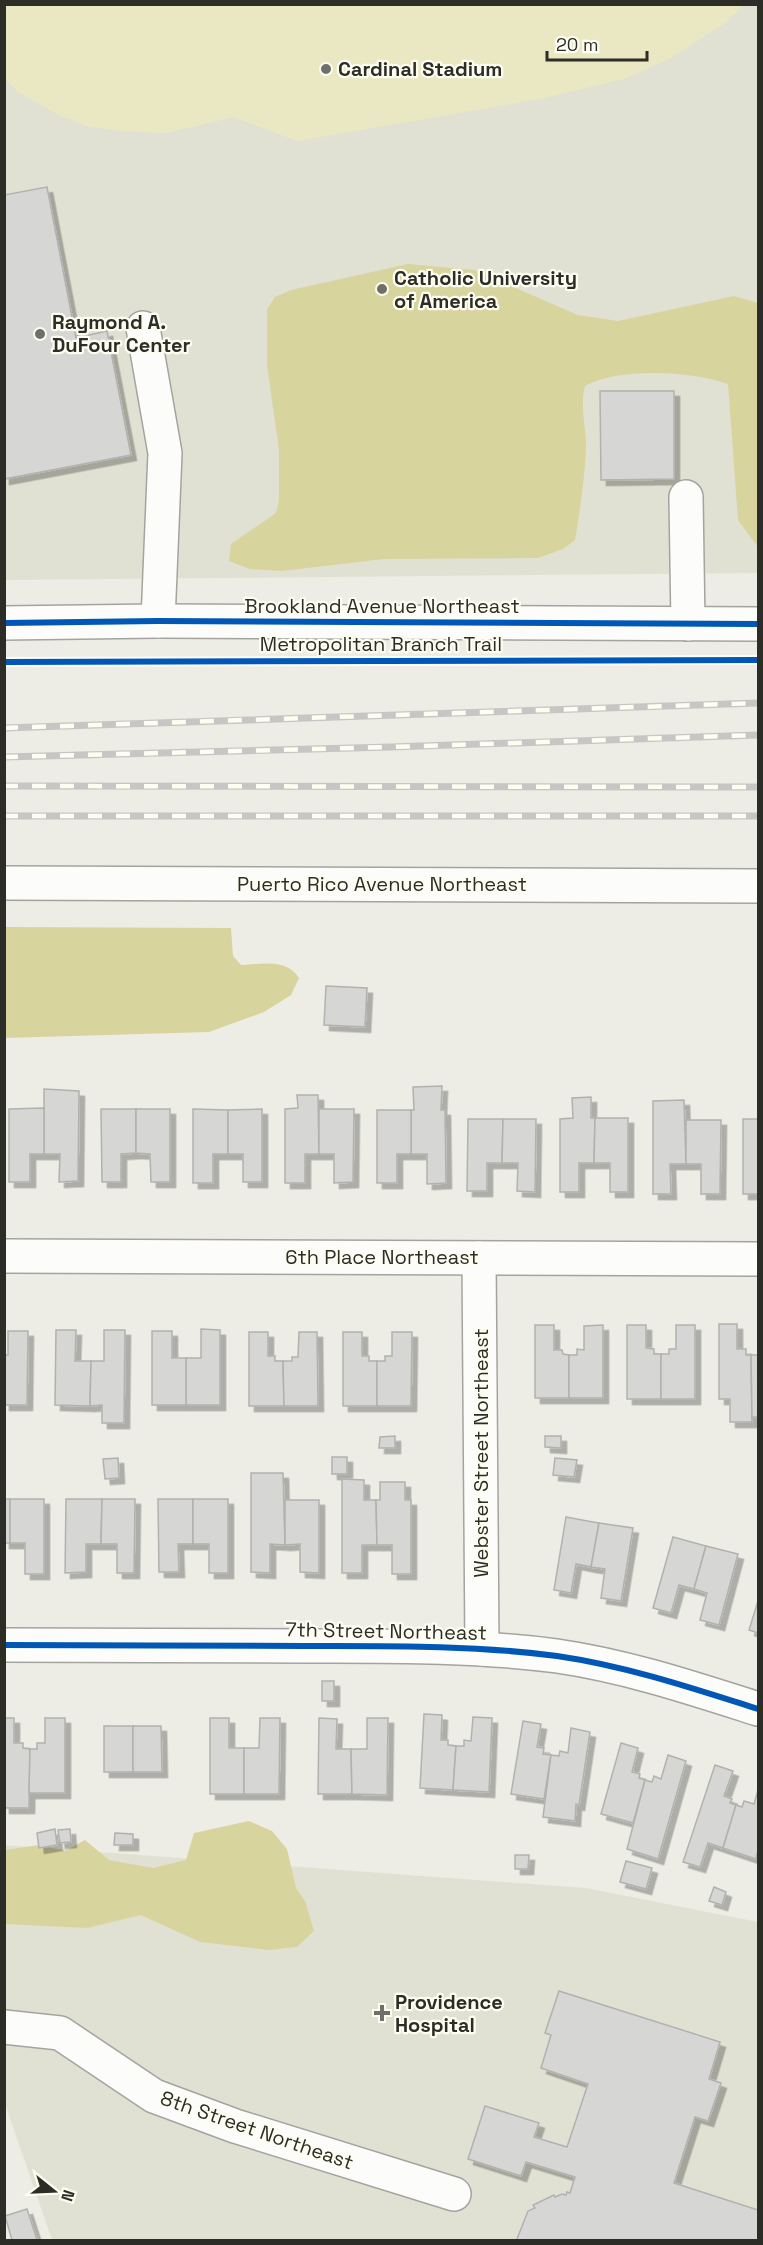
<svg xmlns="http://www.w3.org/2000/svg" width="763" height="2245" font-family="'Space Grotesk',sans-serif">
<defs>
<filter id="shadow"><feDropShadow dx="5.5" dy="5.5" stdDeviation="0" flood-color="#0004"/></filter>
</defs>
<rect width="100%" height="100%" fill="#edede6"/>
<!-- built -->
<g fill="#e1e1d3">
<path d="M4,5H758V573L5,580Z"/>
<path d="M4,1845L586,1888L758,1922V2240H52L5,2104Z"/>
</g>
<!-- green -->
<path fill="#eae8c2" d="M4,5L5,4L744,5L725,23L671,58L624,79L540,99L297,141L234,117L166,133L121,131L86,126L59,115L18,92L5,79Z"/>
<!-- forest -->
<g fill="#d8d49e">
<path d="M408,264L474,270L578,315L618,321L734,296L758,303V547L738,520L728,384C691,371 620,367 585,386C580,405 585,422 586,442C586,469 580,512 575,540L563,549L538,558L384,559L282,571L250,569L229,561L231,544L276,513L279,500V450L267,365V309L275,297L291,290Z"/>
<path d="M5,927L231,928L233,956L241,965C261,964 287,958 299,978L291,995L264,1012L209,1032L5,1038Z"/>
<path d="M249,1821L272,1831L287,1849L296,1888L305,1901L314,1931L297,1947L269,1950L200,1942L141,1915L87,1928L5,1924V1850L39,1845L65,1851L85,1840L109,1860L153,1868L186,1860L194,1833Z"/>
</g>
<!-- building -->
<g fill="#d6d6d5" stroke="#b1b1b0" stroke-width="1.5" filter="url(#shadow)">
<path d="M47,187L76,338L107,331L131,455L4,479V195Z"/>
<path d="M600,391H674V479L601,480Z"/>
<path d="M326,986L367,988L365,1027L324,1025Z"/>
<path d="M442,1086L441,1110H445L446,1183L427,1184V1154H411V1110H414L413,1087Z"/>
<path d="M44,1089L79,1091L78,1181L59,1182L60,1154H44Z"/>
<path d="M297,1095H318L319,1154H305V1183H285V1109L298,1108Z"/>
<path d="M591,1097V1118H595L594,1163H579V1192H560V1119L573,1118L572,1098Z"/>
<path d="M684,1100L686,1164H670L671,1194H653V1101Z"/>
<path d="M44,1108V1154H30V1182H9V1109Z"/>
<path d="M101,1109H136V1153L121,1154V1182H102Z"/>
<path d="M136,1109H170V1182H151L150,1154L136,1153Z"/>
<path d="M193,1109L228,1110V1154H213V1183H193Z"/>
<path d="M262,1109V1182H243V1154H228V1110Z"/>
<path d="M319,1109H354L353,1182L334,1183V1154H319Z"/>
<path d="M377,1110H411V1154H397V1183H377Z"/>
<path d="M595,1118H628V1192H610V1163H594Z"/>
<path d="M468,1119H503L502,1163H487V1191H467Z"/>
<path d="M503,1119H536L535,1192L517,1191L518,1163H502Z"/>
<rect x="743" y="1119" width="15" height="75"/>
<path d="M686,1120H721L720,1194H701V1164H686Z"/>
<path d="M719,1324H737V1349H746V1355H751L752,1422H730V1399H719Z"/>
<path d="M535,1325H554V1350H562L563,1354L569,1355V1398H535Z"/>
<path d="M603,1325V1398H569V1355H577V1349L584,1350V1326Z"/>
<path d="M627,1325H646V1348L654,1349V1354H661V1399H627Z"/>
<path d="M676,1325H695V1399H661V1354H669V1349H676Z"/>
<path d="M201,1329L220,1330V1405H186V1358H201Z"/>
<path d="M56,1330H76L75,1361H91L90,1406L55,1405Z"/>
<path d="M104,1330H125L124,1423H102V1405L90,1406L91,1361H104Z"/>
<path d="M8,1331H28L27,1405H4V1355H8Z"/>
<path d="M152,1331H172V1358H186V1405H152Z"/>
<path d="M249,1332H268V1356H275V1361H283L284,1406H249Z"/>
<path d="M299,1332H317L318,1406H284L283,1361H292V1357H298Z"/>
<path d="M343,1332H362V1356H369V1361H377V1406H343Z"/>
<path d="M392,1332H412L411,1406H377V1361H385V1356H392Z"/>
<path d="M758,1349V1417H752L751,1355H758Z"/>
<path d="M395,1436V1448H379L380,1437Z"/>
<path d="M545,1436H561V1448L545,1447Z"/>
<rect x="332" y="1457" width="15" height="17"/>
<path d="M118,1458L119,1478L105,1479L103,1459Z"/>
<path d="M555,1458L577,1460L574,1477L553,1475Z"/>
<path d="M251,1473H283L285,1545L270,1544V1573L251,1572Z"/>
<path d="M342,1479L364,1480V1500H376L377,1545H362V1573H342Z"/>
<path d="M380,1482H405V1500H411V1574H392V1545H377L376,1500H380Z"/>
<rect x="4" y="1499" width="6" height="44"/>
<path d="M10,1499H44V1574H25V1543H10Z"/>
<path d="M66,1499H102L101,1544H86V1572L65,1573Z"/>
<path d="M102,1499H135L134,1573H117V1544H101Z"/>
<path d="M158,1499H193V1544H178L179,1572H159Z"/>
<path d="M193,1499H228V1573H209V1544H193Z"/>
<path d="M285,1500H319V1573L300,1572V1544L285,1545Z"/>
<path d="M566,1517L599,1523L591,1567L576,1564L571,1593L554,1590Z"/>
<path d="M599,1523L633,1528L621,1601L601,1598L605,1569L591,1567Z"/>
<path d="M673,1537L706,1546L694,1589L679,1585L671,1613L653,1608Z"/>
<path d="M706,1546L738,1554L719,1625L700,1620L707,1593L694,1589Z"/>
<path d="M758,1601V1633L749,1630Z"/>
<rect x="322" y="1681" width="12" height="20"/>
<path d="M424,1714L442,1715L441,1740H448V1745L456,1746L453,1790L420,1788Z"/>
<path d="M473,1717L492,1718L489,1792L453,1790L456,1746H464V1740L471,1741Z"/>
<path d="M4,1718H14V1743H23V1748L30,1749L29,1808H4Z"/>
<path d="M45,1718H65V1793H29L30,1749H37V1743H45Z"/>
<path d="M210,1718H229V1748H244V1794H210Z"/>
<path d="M260,1718H280L279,1794H244V1748H259Z"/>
<path d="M319,1718L337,1719L336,1749H351L352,1794H318Z"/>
<path d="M367,1718H388L387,1795L352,1794L351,1749H367Z"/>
<path d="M523,1721L541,1724L537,1747L544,1748L543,1754L551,1755L544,1799L511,1794Z"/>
<rect x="104" y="1726" width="29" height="46"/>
<path d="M133,1726H161L162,1772H133Z"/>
<path d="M571,1728L590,1732L579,1805L576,1804L575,1821L543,1817L551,1755L559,1756L560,1751L568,1753Z"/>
<path d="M621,1743L638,1748L632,1772L640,1774L639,1778L645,1780L633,1823L601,1814Z"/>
<path d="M668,1755L686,1761L658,1859L627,1849L645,1780L652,1782L654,1776L661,1779Z"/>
<path d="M715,1765L733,1771L724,1796L732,1799L730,1803L736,1805L723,1848L708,1843L700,1867L683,1862Z"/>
<path d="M758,1790V1850L756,1859L723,1848L736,1805L742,1807L744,1801L754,1804Z"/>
<path d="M55,1829L57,1845L39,1848L37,1833Z"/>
<path d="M70,1829L71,1842L60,1843L58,1830Z"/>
<path d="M115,1833L133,1834V1845H114Z"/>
<path d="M515,1855H529L528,1869H515Z"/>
<path d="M626,1861L652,1868L646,1889L620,1882Z"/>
<path d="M714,1887L726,1892L722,1905L709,1901Z"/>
<path d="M559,1991L720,2042L709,2079L721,2083L708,2121L695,2117L674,2183L758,2210V2240H519L517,2239L528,2211L535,2208L533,2205L554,2195L555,2197L562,2194L566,2195L567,2192L570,2193L575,2177L526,2162L521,2176L468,2159L485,2106L539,2123L534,2137L567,2147L588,2084L541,2068L551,2035L545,2033Z"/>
<path d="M27,2209L37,2240H12L5,2216Z"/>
</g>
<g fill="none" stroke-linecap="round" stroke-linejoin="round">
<!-- minor casing -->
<g stroke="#a4a49f" stroke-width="36">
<g id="minor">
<path d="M143,328L165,453L158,621"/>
<path d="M686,497L688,624"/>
<path d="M4,623L158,621L758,624"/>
<path d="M4,883L758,886"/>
<path d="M4,1256L758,1259"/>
<path d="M479,1258L482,1649"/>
<path d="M4,1645C104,1645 204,1646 304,1646C388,1646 473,1645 557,1656C626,1666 692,1688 758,1709"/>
<path d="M4,2027L60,2033L154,2096L235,2126L454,2194"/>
</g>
</g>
<!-- minor -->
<use href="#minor" stroke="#fcfcfb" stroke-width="33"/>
<!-- rail casing -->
<g stroke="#c6c6c4" stroke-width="7">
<g id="rail">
<path d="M4,728L758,703"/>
<path d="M4,757L391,747L758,735"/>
<path d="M4,786L758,787"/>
<path d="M4,816H758"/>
</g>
</g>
<!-- rail -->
<use href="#rail" stroke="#fdfdf1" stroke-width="4.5" stroke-dasharray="14" stroke-linecap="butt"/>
<!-- cycleway casing -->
<g stroke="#fdfdf1" stroke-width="10">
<g id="cycleway">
<path d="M4,623L158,621L758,624"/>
<path d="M4,662L758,660"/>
<path d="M4,1645C104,1645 204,1646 304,1646C388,1646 473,1645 557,1656C626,1666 692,1688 758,1709"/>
</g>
</g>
<!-- cycleway -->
<use href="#cycleway" stroke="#0057b8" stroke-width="6"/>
</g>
<!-- markers -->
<g fill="#70706a" stroke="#fdfdf1" stroke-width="2">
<circle cx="326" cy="69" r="6"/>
<circle cx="382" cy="289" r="6"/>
<circle cx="40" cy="334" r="6"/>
<path d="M379 2004h6v6h6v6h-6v6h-6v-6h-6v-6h6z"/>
</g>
<g text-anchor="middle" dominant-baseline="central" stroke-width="4.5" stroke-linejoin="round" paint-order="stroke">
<!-- poi labels -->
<g font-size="20" font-weight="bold" fill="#2d2d28" stroke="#fdfdf1" text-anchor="start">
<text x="338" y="69">Cardinal Stadium</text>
<text x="394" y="278">Catholic University<tspan x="394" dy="23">of America</tspan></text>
<text x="52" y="322">Raymond A.<tspan x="52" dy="23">DuFour Center</tspan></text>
<text x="395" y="2002">Providence<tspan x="395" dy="23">Hospital</tspan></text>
</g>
<!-- street labels -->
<g font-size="20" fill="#2d2d28" stroke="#fdfdf1">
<text x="382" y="606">Brookland Avenue Northeast</text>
<text x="381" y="644">Metropolitan Branch Trail</text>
<text x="382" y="884">Puerto Rico Avenue Northeast</text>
<text x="382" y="1257">6th Place Northeast</text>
<text transform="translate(481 1453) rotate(-90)">Webster Street Northeast</text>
<text transform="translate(386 1631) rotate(1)">7th Street Northeast</text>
<text transform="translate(257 2130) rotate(19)">8th Street Northeast</text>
</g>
</g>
<!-- border -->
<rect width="763" height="2245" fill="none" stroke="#2d2d28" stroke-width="12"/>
<!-- north arrow -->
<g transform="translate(54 2191) rotate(108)" stroke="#fdfdf1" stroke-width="4.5" paint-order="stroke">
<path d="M0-4.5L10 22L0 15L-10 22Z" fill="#2d2d28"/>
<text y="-9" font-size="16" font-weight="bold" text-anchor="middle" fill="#2d2d28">N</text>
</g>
<!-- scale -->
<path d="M547 51v9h100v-9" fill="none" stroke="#2d2d28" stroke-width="3"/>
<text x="556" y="51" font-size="18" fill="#2d2d28" stroke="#fdfdf1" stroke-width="4.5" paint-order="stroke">20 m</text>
</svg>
